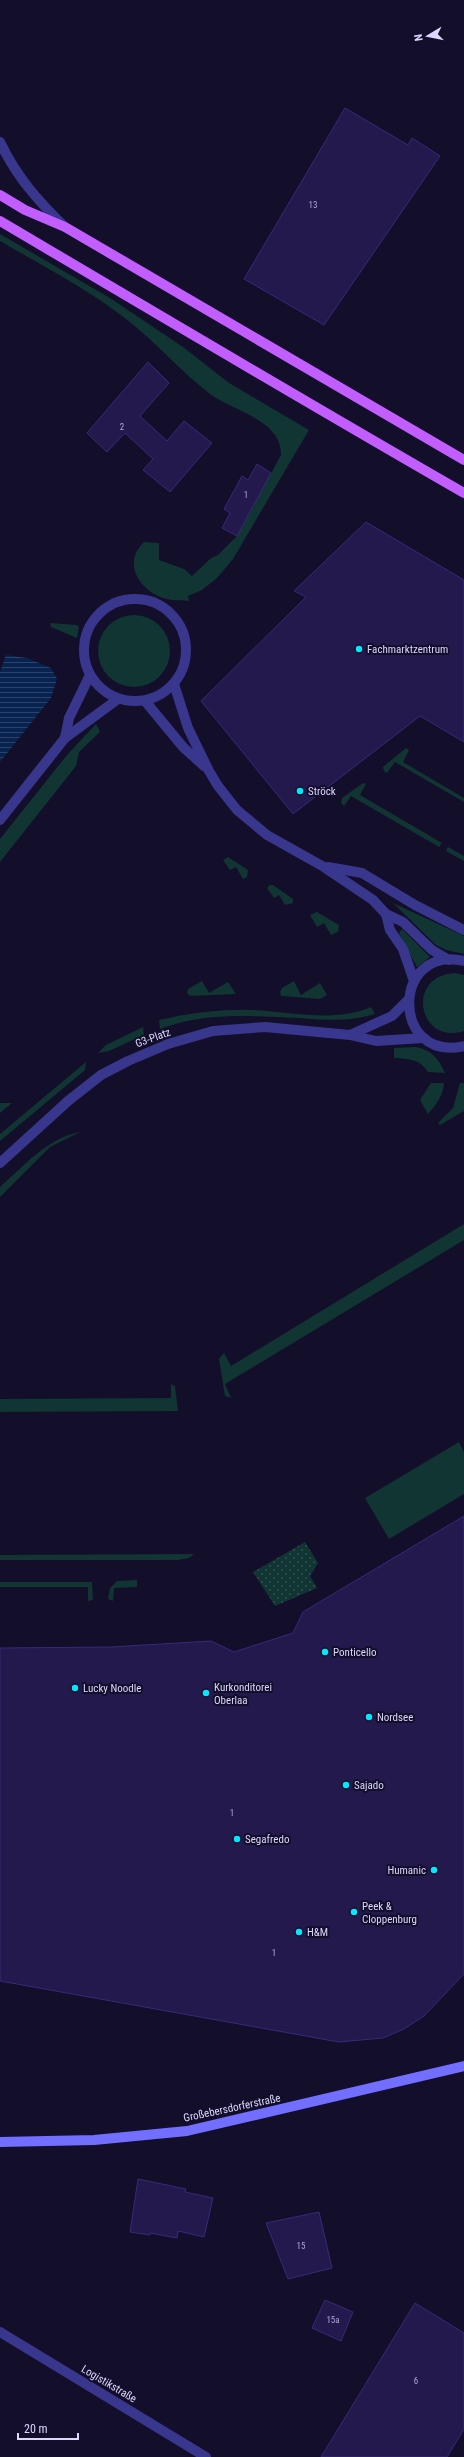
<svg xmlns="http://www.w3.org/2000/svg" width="464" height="2457" font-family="'Roboto Condensed',sans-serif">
<defs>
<pattern id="park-dots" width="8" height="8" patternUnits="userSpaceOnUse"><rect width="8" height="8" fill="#113533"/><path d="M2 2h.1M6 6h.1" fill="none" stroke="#335252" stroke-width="1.8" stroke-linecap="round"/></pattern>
<pattern id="water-rules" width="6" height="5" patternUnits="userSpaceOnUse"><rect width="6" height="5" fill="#08234f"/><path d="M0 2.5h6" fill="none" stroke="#2b4269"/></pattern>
</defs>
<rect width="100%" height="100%" fill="#130e2a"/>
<!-- grass -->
<g fill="#113533">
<path d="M0,234L110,298L183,347L229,383L309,430L233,559L217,578L202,590L188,596L189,601C182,600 174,601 167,599C141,593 121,564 144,542L159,543V560L184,569L192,576L211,558L218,555L237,536L281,455C282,420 233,411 210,394C180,371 156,342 126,319C89,290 41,265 0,241Z"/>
<circle cx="134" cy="651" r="36"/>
<path d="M50,623L77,625L79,627L77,638L51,627Z"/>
<path d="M96,724L100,732L79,752L76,766L0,862V839L67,755Z"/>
<path d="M406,748L409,750L403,762L464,798V802L395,762L387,773L384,771L383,767Z"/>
<path d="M363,783L366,784L360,795L442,843L439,847L351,796L344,806L341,803L342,798Z"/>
<path d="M448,847L464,856V861L446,851Z"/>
<path d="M228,857L248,870L247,877L243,879L236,867L230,870L223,860Z"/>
<path d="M270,885H273L293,899V903L285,905L279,895L274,898L267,888Z"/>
<path d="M393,903L464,936V954L446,950L436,945Z"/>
<path d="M317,912L339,925L338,932L331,935L324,923L317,927L310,915Z"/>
<path d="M402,929L430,957L417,967L399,933Z"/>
<path d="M455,973L464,975V1031C419,1046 404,976 455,973Z"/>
<path d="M202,981L209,993L228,982L236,994L190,996L187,993L188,989Z"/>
<path d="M294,981L301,995L320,983L327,995L320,999L281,996L280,992L282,988Z"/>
<path d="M371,1007L375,1014C349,1022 325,1020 299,1018C251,1016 206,1012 160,1029L159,1020C190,1013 221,1009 253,1010C292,1012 334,1023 371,1007Z"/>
<path d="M143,1027L144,1035L109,1051L98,1053L106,1045Z"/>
<path d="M415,1047C431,1049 439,1059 445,1073L428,1072C420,1059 409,1059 394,1058V1048Z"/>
<path d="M86,1062L85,1070L0,1141V1134Z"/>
<path d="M431,1083H444C443,1096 436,1105 428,1114L420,1100Z"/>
<path d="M460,1083H464V1111L440,1125L438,1123L453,1108Z"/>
<path d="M0,1103H12L0,1113Z"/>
<path d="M80,1132L50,1147L0,1197V1187C24,1166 47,1138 80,1132Z"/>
<path d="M464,1224V1240L225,1384L231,1398L225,1396L219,1359L224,1353L231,1366Z"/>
<path d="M171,1384L175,1386L178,1411L0,1412V1399L171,1398Z"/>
<path d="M459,1442L464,1452V1494L389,1539L365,1498Z"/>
<path d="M194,1554L189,1558L178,1560H0V1555Z"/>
<path d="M137,1580V1587L114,1588L113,1601L108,1599L110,1588L117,1581Z"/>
<path d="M0,1582H92L93,1600L88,1601V1587H0Z"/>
</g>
<!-- park -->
<path fill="url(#park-dots)" d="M305,1542L318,1563L310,1576L317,1588L275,1606L253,1572Z"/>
<!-- water -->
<path fill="url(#water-rules)" d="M6,655L27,658L51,668L57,679L51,698L0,762V672Z"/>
<!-- building -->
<g fill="#23194d" stroke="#39297a">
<path d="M345,108L408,145L412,138L440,156L324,325L244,279Z"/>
<path d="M148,362L169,383L140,416L167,441L184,421L212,443L170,492L143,470L153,459L125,433L107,452L87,433Z"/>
<path d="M257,464L271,473L237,536L222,528L230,513L224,509L242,476L248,480Z"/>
<path d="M366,522L464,580V742L420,716L293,814L201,701L306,597L294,591Z"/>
<path d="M464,1516V1974L424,2016L404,2029L383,2038L339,2042L0,1981V1648L111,1647L211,1641L234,1652L293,1633L303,1612Z"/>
<path d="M138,2179L186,2189L185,2192L213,2198L204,2237L178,2231L177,2238L150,2233V2235L130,2232Z"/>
<path d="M319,2212L332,2268L288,2279L266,2223Z"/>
<path d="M325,2300L353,2312L341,2341L312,2328Z"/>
<path d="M415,2303L464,2333V2429L447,2457H321Z"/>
</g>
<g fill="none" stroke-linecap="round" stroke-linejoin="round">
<!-- street -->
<g stroke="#39368d" stroke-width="10">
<path d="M0,142C16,176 38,201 65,227"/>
<circle cx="135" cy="650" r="51"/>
<path d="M174,684L188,728L209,771L218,786L237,810L267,835L324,867L373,900L386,914L403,922L432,950L449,960"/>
<path d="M145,701L183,747L204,766"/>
<path d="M65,738L69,718L90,675"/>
<path d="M0,820L65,738L118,699"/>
<path d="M328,867L362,873L415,905L464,930"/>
<path d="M386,914L390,930L403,949L414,981"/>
<path d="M464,961C391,944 391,1063 464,1046"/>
<path d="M350,1035L392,1016L408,1000"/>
<path d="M0,1163L68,1101L101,1075L128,1061L168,1044L213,1031L265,1027L350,1035L376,1041L424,1038"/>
<path d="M0,2332L206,2457"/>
</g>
<!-- secondary -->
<path stroke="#726eff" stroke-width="10" d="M0,2142L94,2140L187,2131L464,2066"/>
<!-- primary -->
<g stroke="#c25eff" stroke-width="10">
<path d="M0,195L25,210L65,227L464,460"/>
<path d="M0,221C154,312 309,404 464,493"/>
</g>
</g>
<!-- markers -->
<g fill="#03e7ff" stroke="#130e2a" stroke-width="1.5">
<circle cx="359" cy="649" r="4"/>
<circle cx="300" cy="791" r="4"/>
<circle cx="325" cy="1652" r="4"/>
<circle cx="75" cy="1688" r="4"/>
<circle cx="206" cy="1693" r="4"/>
<circle cx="369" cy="1717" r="4"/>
<circle cx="346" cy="1785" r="4"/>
<circle cx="237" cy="1839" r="4"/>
<circle cx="434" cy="1870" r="4"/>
<circle cx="354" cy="1912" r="4"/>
<circle cx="299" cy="1932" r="4"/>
</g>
<g text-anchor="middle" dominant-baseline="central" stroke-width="4" stroke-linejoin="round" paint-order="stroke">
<!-- number labels -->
<g font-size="9" fill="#aea8d2">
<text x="313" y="205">13</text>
<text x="122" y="427">2</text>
<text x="246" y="495">1</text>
<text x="232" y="1813">1</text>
<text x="274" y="1953">1</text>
<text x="301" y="2246">15</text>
<text x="333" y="2320">15a</text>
<text x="416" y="2381">6</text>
</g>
<!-- poi labels -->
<g font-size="11" fill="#dcd7ff" stroke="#130e2a" text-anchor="start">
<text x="367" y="649">Fachmarktzentrum</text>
<text x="308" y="791">Ströck</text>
<text x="333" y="1652">Ponticello</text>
<text x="214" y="1687">Kurkonditorei<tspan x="214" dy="13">Oberlaa</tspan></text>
<text x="83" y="1688">Lucky Noodle</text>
<text x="377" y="1717">Nordsee</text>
<text x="354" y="1785">Sajado</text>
<text x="245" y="1839">Segafredo</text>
<text x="426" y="1870" text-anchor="end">Humanic</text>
<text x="362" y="1906">Peek &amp;<tspan x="362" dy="13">Cloppenburg</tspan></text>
<text x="307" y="1932">H&amp;M</text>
</g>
<!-- street labels -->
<g font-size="11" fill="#dcd7ff" stroke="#130e2a">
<text transform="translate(153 1038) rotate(-20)">G3-Platz</text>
<text transform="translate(232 2108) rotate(-12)">Großebersdorferstraße</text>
<text transform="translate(109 2384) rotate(31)">Logistikstraße</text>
</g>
</g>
<!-- north arrow -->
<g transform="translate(428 36) rotate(260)" stroke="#130e2a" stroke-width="3" paint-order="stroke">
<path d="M0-3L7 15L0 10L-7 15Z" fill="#dcd7ff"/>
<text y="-6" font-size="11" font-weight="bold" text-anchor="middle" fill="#dcd7ff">N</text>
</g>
<!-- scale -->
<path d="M18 2433v6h60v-6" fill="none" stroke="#dcd7ff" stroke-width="2"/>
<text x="24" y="2433" font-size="12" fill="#dcd7ff" stroke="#130e2a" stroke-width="3" paint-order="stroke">20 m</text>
</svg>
